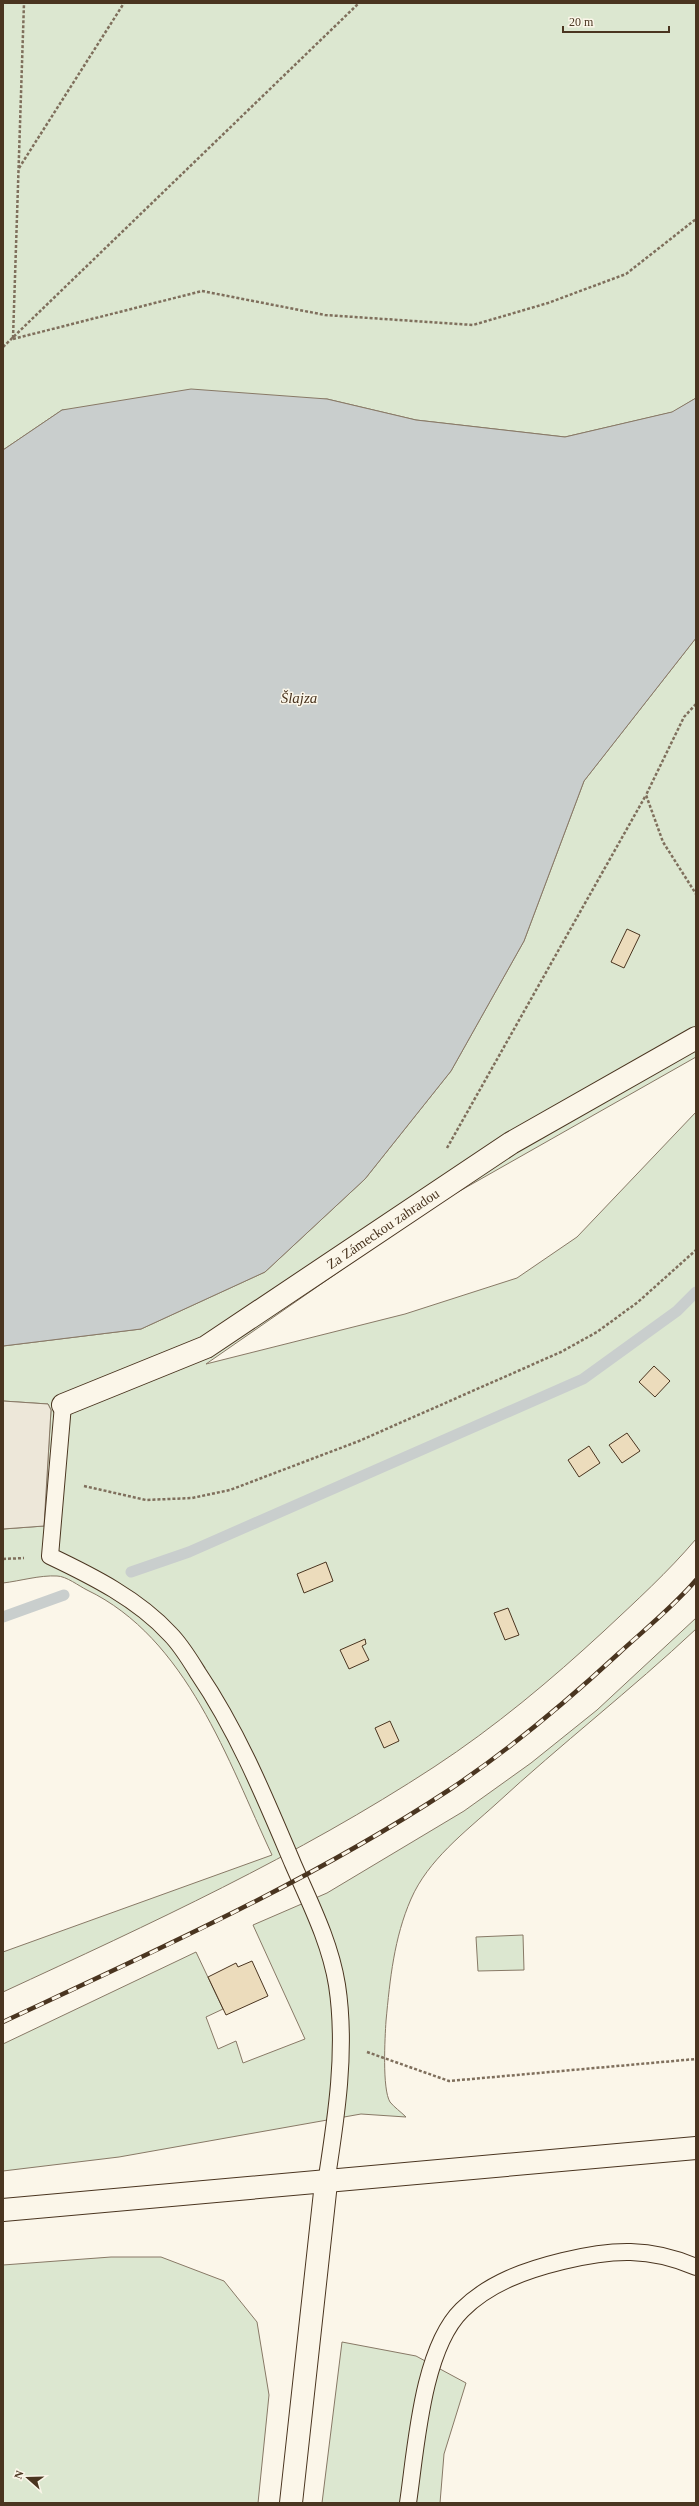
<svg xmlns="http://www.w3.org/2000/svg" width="699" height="2506" font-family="Georgia,serif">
<rect width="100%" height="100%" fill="#fbf6e9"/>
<!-- green -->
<g fill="#dce7d0" stroke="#887966">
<path d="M3,3H696V398L673,412L565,437L416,420L327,399L62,410L3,450Z"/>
<path d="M696,638V1057L435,1205L206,1364L405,1314L517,1278L577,1237L696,1112V1539C668,1572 636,1601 604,1631C551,1680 495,1727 434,1767C298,1856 150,1924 3,1992V1952L272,1855C228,1761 187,1638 87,1590C79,1586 66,1576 57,1576C40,1575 20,1581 3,1583V1529L44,1526L51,1410L48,1404L3,1401V1346L141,1329L265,1272L365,1179L451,1071L524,941L584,781Z"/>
<path d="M696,1618V1629C631,1690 561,1744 496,1804C465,1832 428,1860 411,1899C394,1938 390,1979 386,2021C385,2037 382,2089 390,2102C394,2107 401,2112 406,2117L361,2114L119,2157L3,2171V2044L196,1952L223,2009L206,2017L218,2049L236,2041L243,2063L305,2039L253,1925L327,1893L464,1811L531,1763L597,1710Z"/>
<path d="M523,1935L524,1970L478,1971L476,1937Z"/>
<path d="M111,2257H161L224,2281L257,2322L269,2395L258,2503H3V2265Z"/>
<path d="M342,2342L416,2356L466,2383L444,2454L440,2503H322Z"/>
</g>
<!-- parking -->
<path fill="#ede7d9" stroke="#887966" d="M3,1401L48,1404L51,1410L44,1526L3,1529Z"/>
<!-- water -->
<path fill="#c9cecd" stroke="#887966" d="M191,389L327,399L416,420L565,437L672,412L696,398V638L584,781L524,941L451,1071L365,1179L265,1272L141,1329L3,1346V450L62,410Z"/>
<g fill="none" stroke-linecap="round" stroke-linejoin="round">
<!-- stream -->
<g stroke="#c9cecd" stroke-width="11">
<path d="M131,1572L189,1552L583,1379L677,1311L696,1292"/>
<path d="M3,1617L64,1595"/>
</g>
</g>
<!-- building -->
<g fill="#ecdcbc" stroke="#4a3520">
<path d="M627,929L640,935L624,968L611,962Z"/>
<path d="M654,1366L670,1381L655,1397L639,1382Z"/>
<path d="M627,1433L640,1451L622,1463L609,1445Z"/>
<path d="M589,1446L600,1463L579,1477L568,1460Z"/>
<path d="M326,1562L333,1581L304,1593L297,1574Z"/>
<path d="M508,1608L519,1635L505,1640L494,1613Z"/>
<path d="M365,1639L366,1644L362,1646L369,1660L349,1669L340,1650Z"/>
<path d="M390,1721L399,1741L384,1748L375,1728Z"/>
<path d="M252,1961L268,1996L226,2015L208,1977L236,1963L238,1967Z"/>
</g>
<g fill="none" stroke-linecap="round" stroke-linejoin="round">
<!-- service casing -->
<g stroke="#4a3520" stroke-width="18">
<g id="service">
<path d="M63,1405L50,1556C92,1576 138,1599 170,1634C181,1645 190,1660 198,1673C238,1732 265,1798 293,1864C310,1903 330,1942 337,1985C347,2050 336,2119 326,2183"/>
<path d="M408,2503C416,2449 422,2349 462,2310C489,2283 526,2270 563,2261C612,2249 650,2247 696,2267"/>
</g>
</g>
<!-- minor casing -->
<g stroke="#4a3520" stroke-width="24">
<path id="minor" d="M63,1405L206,1347L511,1143L696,1038"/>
</g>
<!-- primary casing -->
<g stroke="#4a3520" stroke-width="24">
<path id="primary" d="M3,2210L696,2148"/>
</g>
<!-- motorway casing -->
<g stroke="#4a3520" stroke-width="24">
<path id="motorway" d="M291,2503L326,2183"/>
</g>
<!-- path -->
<g stroke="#7f6f5c" stroke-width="2.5" stroke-dasharray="3 2" stroke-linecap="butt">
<path d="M19,168L124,3"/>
<path d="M13,338L24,3"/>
<path d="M13,339L202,291L325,315L473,325L548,303L626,274L696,219"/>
<path d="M3,347L359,3"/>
<path d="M696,704L684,717L646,795L663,842L696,894"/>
<path d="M447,1148L646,795"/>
<path d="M84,1486L146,1500L192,1498L230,1490L359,1441L561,1352L597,1332L638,1302L696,1250"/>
<path d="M3,1559L24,1558"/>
<path d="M367,2052L449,2081L696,2059"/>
</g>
<!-- service -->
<use href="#service" stroke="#fbf6e9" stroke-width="16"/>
<!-- minor -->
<use href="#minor" stroke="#fbf6e9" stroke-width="22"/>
<!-- primary -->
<use href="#primary" stroke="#fbf6e9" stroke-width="22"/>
<!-- motorway -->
<use href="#motorway" stroke="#fbf6e9" stroke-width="22"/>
<!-- rail casing -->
<g stroke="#4a3520" stroke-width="4.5">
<path id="rail" d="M3,2022C155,1951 309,1882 449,1790C509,1750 565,1703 618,1654C644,1630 673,1607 696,1580"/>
</g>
<!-- rail -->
<use href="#rail" stroke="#fbf6e9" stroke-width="3" stroke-dasharray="9" stroke-linecap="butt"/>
</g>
<g text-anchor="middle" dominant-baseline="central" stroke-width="3" stroke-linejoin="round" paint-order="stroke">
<!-- street labels -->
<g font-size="14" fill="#4a3520" stroke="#fbf6e9">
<text transform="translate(383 1229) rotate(-34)">Za Zámeckou zahradou</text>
</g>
<!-- water labels -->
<g font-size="15" font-style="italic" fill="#4a3520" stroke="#fbf6e9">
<text x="299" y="698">Šlajza</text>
</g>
</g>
<!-- border -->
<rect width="699" height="2506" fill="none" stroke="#4a3520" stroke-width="8"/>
<!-- north arrow -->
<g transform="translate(28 2478) rotate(290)" stroke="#fbf6e9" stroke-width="3" paint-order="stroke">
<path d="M0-3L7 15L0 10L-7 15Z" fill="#4a3520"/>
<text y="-6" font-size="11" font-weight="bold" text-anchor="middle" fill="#4a3520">N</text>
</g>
<!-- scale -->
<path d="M563 26v6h106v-6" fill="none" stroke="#4a3520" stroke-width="2"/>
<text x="569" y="26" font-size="12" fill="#4a3520" stroke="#fbf6e9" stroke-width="3" paint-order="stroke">20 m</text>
</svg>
